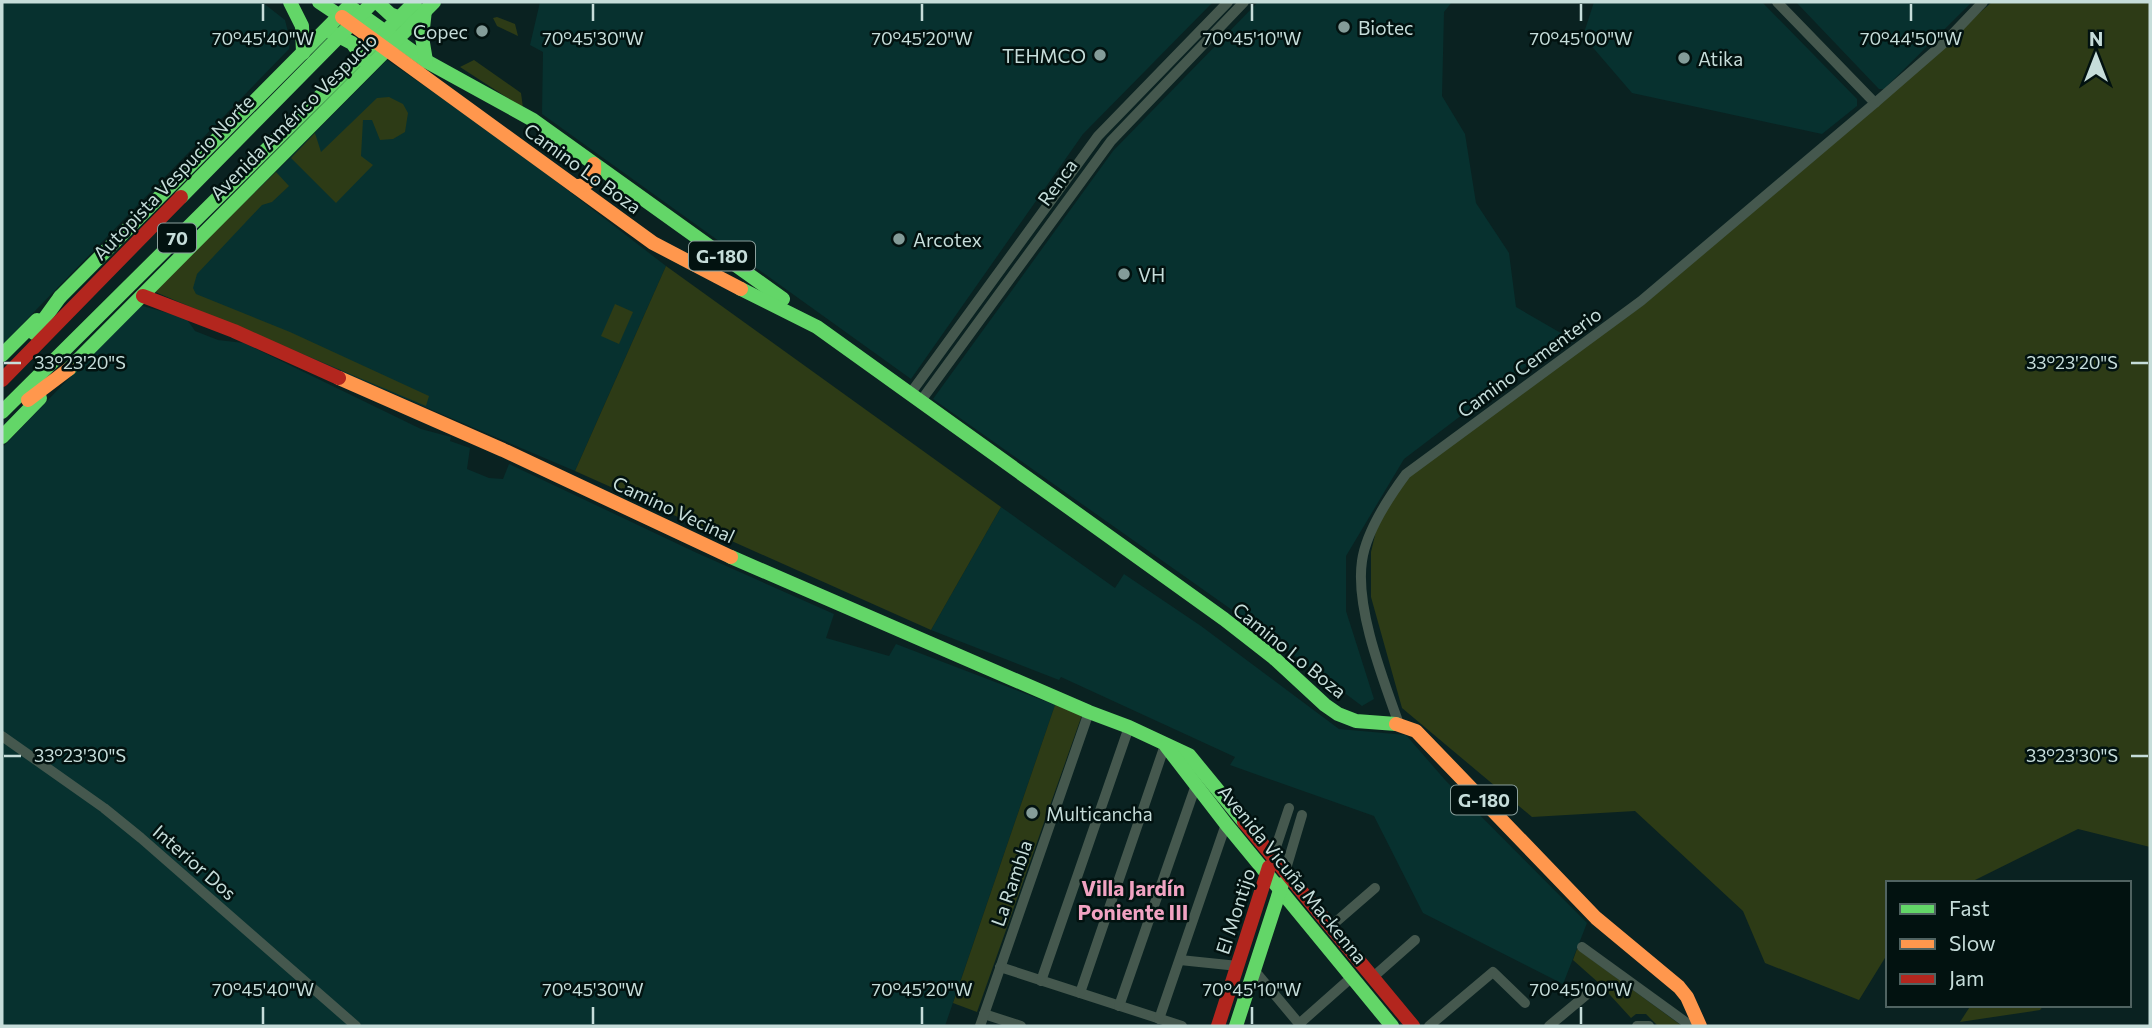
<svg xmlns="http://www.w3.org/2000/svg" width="2152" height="1028" font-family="Commissioner,sans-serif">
<rect width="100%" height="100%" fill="#0a2221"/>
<!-- built -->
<g fill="#07312f">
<path d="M2,2H262L285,20L290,40L289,49L2,345Z"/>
<path d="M540,2H1213L1083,134L911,379L542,114L543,52L530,45Z"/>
<path d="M1258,2H1452L1444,12L1442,96L1465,134L1476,203L1509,253L1516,307L1566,336L1404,459L1346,556V611L1374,699L1362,706L1252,624L933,399L1113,151Z"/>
<path d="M1594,2H1762L1857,99V106L1822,134L1632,93L1583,36Z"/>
<path d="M1796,2H1972L1884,89H1879Z"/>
<path d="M387,60L504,141L666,266L575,471L153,291L276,172Z"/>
<path d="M139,305L186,318L195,331L218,340L244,343L421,429L451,437L450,441L470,448L467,469L489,478L503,479L509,464L697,553L834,614L826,638L889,656L896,644L1055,705L945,1026H2V448Z"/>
<path d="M1001,507L1115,588L1124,574L1201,626L1339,729L1406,735L1446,781L1587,923L1563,984L1423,913L1374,816L1230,765L1235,757L1061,677L1059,680L931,630Z"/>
</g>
<!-- green -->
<g fill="#2d3b16">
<path d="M1992,2H2150V847L2078,829L1969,883H1888V953L1859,1000L1765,963L1743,911L1635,811L1532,817L1402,708L1371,597V552L1376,531L1398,487L1418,468L1642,306Z"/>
<path d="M497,17L515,24L518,36L497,26L493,18Z"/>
<path d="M474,60L521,93L523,108L460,67Z"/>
<path d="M389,97L403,104L408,113L405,132L393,139L380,140L372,120H363L361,156L373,165L336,203L291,158L315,133L321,152L377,98Z"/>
<path d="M276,172L289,186L272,202L262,205L197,274L193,288L196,294L290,332L429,396L426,406L153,291Z"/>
<path d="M666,266L1001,507L931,630L575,471Z"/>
<path d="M615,304L633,312L619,344L601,336Z"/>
<path d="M1055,705L1082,715L977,1012L953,1003Z"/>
<path d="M1577,949L1682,1026H1658L1646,1014H1636L1631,1018L1600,984L1573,960Z"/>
<path d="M1971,1005H2044L2040,1010L1960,1022Z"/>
</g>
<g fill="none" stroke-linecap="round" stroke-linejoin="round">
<!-- street -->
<g stroke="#45584e" stroke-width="10">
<path d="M1777,2L1875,103"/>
<path d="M910,394L1098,136L1228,2"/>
<path d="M920,402L1111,141L1244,2"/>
<path d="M1399,724C1383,679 1355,608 1362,561C1366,532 1389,497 1406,474L1641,301L1875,103L1944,43L1983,2"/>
<path d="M2,736L104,808L141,838L356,1026"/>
<path d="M1273,856L1289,808"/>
<path d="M1285,872L1302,815"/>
<path d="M1330,927L1375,888"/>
<path d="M1582,947L1691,1026"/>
<path d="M1180,960L1238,966"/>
<path d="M1000,967L1182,1026"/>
<path d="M1254,970L1301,1026"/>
<path d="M1372,978L1415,940"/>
<path d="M1041,981L1129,727"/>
<path d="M1080,993L1165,745"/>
<path d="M1119,1006L1196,785"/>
<path d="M984,1014L1021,1026"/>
<path d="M1159,1019L1226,824"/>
<path d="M1299,1024L1352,977"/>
<path d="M980,1026L1089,712"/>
<path d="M1429,1026L1493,972L1525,1003"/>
<path d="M1549,1026L1591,991"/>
<path d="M1637,1026H1649"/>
</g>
<!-- fast -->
<g stroke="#63d668" stroke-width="14">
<path d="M290,2L302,26L303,53"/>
<path d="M319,2L340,16"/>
<path d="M377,2L390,14L410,22"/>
<path d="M349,6L426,61L533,120L783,299"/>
<path d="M425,10L422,37L426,61"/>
<path d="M331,32L352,43L368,65"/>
<path d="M181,197L373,2"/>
<path d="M741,289L817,327L1224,619L1274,658L1325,705L1338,714L1356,721L1396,724"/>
<path d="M60,297L347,8"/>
<path d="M34,333L60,297"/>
<path d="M2,355L37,320"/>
<path d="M69,369L434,2"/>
<path d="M2,412L415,2"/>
<path d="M2,437L40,398"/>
<path d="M731,557L1089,712L1129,727L1189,755L1244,822"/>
<path d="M1166,746L1226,824L1392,1026"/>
<path d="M1236,1026L1282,884"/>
</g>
<!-- slow -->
<g stroke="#ff974d" stroke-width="14">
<path d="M342,17L653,243L741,289"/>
<path d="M575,186C589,186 596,178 594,164"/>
<path d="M339,378L503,450L731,557"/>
<path d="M28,400L69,369"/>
<path d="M1396,724L1416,731L1596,918L1679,987L1687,997L1700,1026"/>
</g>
<!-- jam -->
<g stroke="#b3261e" stroke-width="14">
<path d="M143,296L234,331L339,378"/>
<path d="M2,380L181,197"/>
<path d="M1244,822L1413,1026"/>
<path d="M1218,1026L1269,867"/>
</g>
</g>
<!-- ticks -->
<path fill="none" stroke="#c6ddda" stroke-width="2.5" d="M263,4V21M593,4V21M922,4V21M1252,4V21M1581,4V21M1911,4V21M4,363H21M2131,363H2148M4,756H21M2131,756H2148M263,1007V1024M593,1007V1024M922,1007V1024M1252,1007V1024M1581,1007V1024"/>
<!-- markers -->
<g fill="#849c99" stroke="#021210" stroke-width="2.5">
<circle cx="1344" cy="27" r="7"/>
<circle cx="482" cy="31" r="7"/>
<circle cx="1100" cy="55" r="7"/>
<circle cx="1684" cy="58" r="7"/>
<circle cx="899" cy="239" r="7"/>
<circle cx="1124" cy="274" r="7"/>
<circle cx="1032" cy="813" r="7"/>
</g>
<g text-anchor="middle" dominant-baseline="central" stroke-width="5" stroke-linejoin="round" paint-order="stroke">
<!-- shield labels -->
<g fill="#021210" stroke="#8ba09d" stroke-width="2">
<rect x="158" y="223.5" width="38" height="29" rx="5"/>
<rect x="689" y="241.5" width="66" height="29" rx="5"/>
<rect x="1451" y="785.5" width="66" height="29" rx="5"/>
</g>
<g font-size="18" font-weight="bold" fill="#c6ddda">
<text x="177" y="238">70</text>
<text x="722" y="256">G-180</text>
<text x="1484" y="800">G-180</text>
</g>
<!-- poi labels -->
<g font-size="19" fill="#c6ddda" stroke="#021210" text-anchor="start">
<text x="1358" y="27">Biotec</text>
<text x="468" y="31" text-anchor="end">Copec</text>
<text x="1086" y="55" text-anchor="end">TEHMCO</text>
<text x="1698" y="58">Atika</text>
<text x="913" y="239">Arcotex</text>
<text x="1138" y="274">VH</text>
<text x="1046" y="813">Multicancha</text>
</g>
<!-- street labels -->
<g font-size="19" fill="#c6ddda" stroke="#021210">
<text transform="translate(293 116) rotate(-45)">Avenida Américo Vespucio</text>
<text transform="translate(583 168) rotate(36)">Camino Lo Boza</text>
<text transform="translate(173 177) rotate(-46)">Autopista Vespucio Norte</text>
<text transform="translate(1057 182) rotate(-54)">Renca</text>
<text transform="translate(1529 362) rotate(-36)">Camino Cementerio</text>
<text transform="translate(674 509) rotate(25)">Camino Vecinal</text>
<text transform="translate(1290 650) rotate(39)">Camino Lo Boza</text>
<text transform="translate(195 862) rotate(41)">Interior Dos</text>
<text transform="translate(1293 874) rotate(51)">Avenida Vicuña Mackenna</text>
<text transform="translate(1011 883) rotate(-71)">La Rambla</text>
<text transform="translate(1235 911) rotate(-72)">El Montijo</text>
</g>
<!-- neighbourhood labels -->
<g font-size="21" font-weight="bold" fill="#f1a3c2" stroke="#021210">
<text x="1133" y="887">Villa Jardín<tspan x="1133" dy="24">Poniente III</tspan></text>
</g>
</g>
<g font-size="18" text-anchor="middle" fill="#c6ddda" stroke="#021210" stroke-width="5" stroke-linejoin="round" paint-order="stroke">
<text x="263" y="45">70°45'40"W</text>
<text x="593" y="45">70°45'30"W</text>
<text x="922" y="45">70°45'20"W</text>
<text x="1252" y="45">70°45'10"W</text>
<text x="1581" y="45">70°45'00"W</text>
<text x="1911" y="45">70°44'50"W</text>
<text x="80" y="369">33°23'20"S</text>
<text x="2072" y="369">33°23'20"S</text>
<text x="80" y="762">33°23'30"S</text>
<text x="2072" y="762">33°23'30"S</text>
<text x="263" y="996">70°45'40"W</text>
<text x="593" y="996">70°45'30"W</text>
<text x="922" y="996">70°45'20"W</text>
<text x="1252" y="996">70°45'10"W</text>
<text x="1581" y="996">70°45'00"W</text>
</g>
<!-- border -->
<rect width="2152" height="1028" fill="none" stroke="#c6ddda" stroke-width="7"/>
<!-- legend -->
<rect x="1886" y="881" width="245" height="126" fill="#021210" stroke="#506361" stroke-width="2"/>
<rect x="1900" y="904" width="35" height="10" fill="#63d668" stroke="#506361" stroke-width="2"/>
<text x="1949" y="916" font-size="21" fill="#c6ddda">Fast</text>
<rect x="1900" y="939" width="35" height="10" fill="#ff974d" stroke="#506361" stroke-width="2"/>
<text x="1949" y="951" font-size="21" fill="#c6ddda">Slow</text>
<rect x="1900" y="974" width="35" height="10" fill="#b3261e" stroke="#506361" stroke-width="2"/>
<text x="1949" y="986" font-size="21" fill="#c6ddda">Jam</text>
<!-- north arrow -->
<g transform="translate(2096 56)" stroke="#021210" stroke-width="5" paint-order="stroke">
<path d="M0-5L12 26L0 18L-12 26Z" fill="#c6ddda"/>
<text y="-10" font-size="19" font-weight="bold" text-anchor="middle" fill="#c6ddda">N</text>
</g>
</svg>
